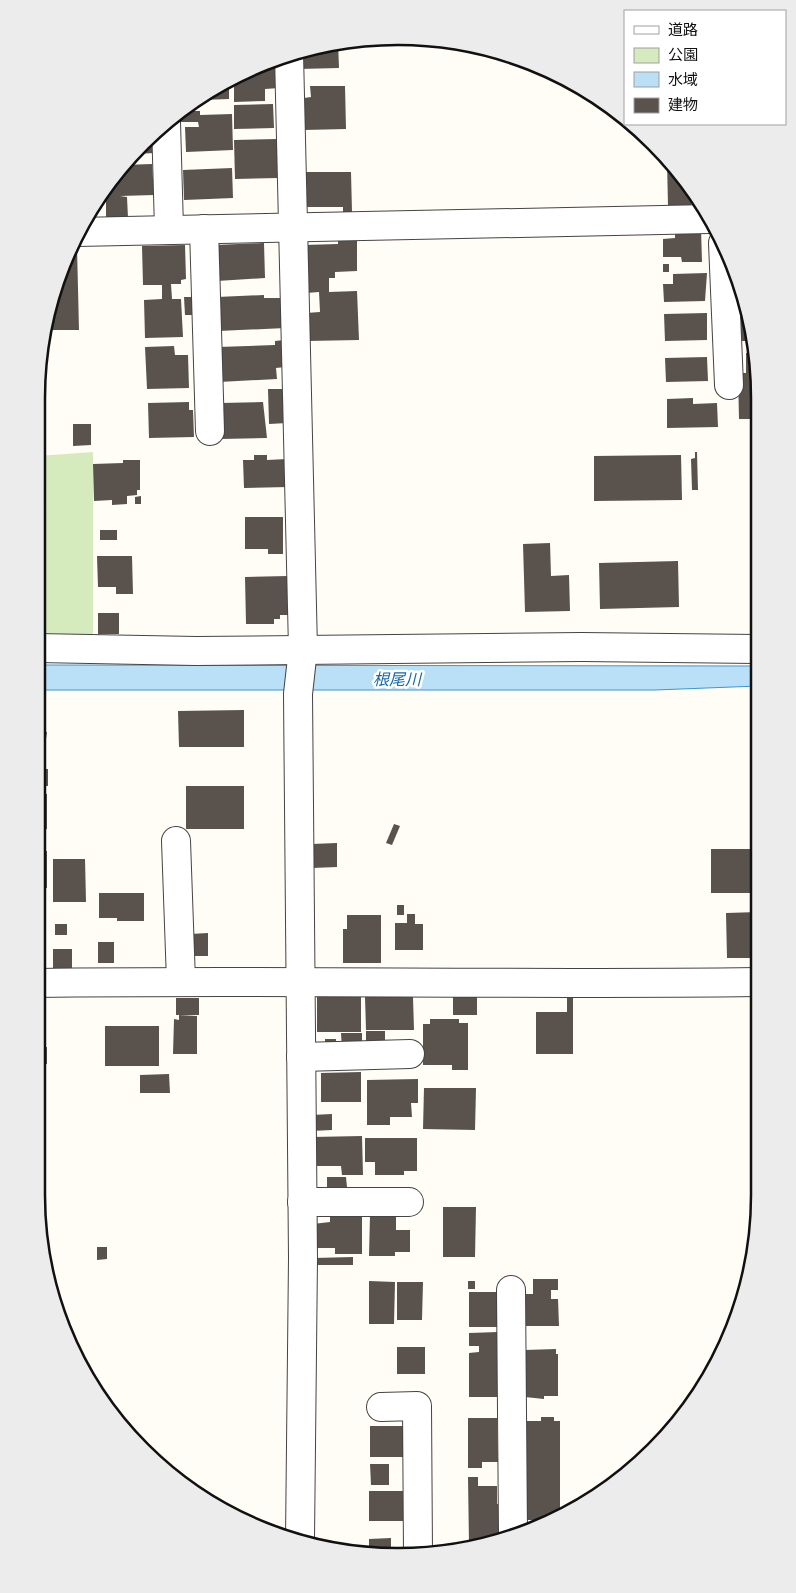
<svg xmlns="http://www.w3.org/2000/svg" width="796" height="1593" font-family="'Playfair Display','Noto Sans JP',serif">
<rect width="100%" height="100%" fill="#fffdf5"/>
<!-- green -->
<path fill="#d5ebbd" d="M93,452V635L37,633V456Z"/>
<!-- water -->
<path fill="#b9e0f7" stroke="#3f96cf" d="M37,665L758,666V686L655,690H37Z"/>
<!-- building -->
<g fill="#5a524d">
<path d="M338,42L339,68L299,69V51Z"/>
<path d="M278,57L279,88L265,89V101L234,102V77Z"/>
<path d="M229,80V99L202,100V96Z"/>
<path d="M310,86H345L346,129L304,130V98L311,97Z"/>
<path d="M273,104L274,128L234,129V105Z"/>
<path d="M181,111H200V115L232,114L233,150L186,152L185,127H199L198,122H181Z"/>
<path d="M277,139L278,178L235,179L234,140Z"/>
<path d="M154,144V153L136,154L142,145Z"/>
<path d="M667,160L685,178L691,187V206L668,207Z"/>
<path d="M152,164L154,195L120,196L127,197L128,218H106V186L111,178L123,165Z"/>
<path d="M232,168L233,198L184,200L183,170Z"/>
<path d="M303,172H351L352,212H343V207H304Z"/>
<path d="M701,228L702,262H682L681,257H663V239L675,238V229Z"/>
<path d="M338,239H357V271L335,272V278H329V292L357,291L359,340L307,341L306,313L320,312L319,292L306,293L304,245L338,244Z"/>
<path d="M264,243L265,278L217,281L215,245Z"/>
<path d="M185,245L186,279L181,280V284H171L172,299H181L183,337L145,338L144,300L162,299V285H143L142,246Z"/>
<path d="M77,247L79,330H49V335H44L49,305L70,248Z"/>
<rect x="663" y="264" width="6" height="8"/>
<path d="M707,273L705,301L664,302L663,284H673V274Z"/>
<path d="M264,295V298H284L285,328L218,331L217,297Z"/>
<path d="M184,297H194V315H185Z"/>
<path d="M707,313V340L665,341L664,314Z"/>
<path d="M736,313H747L754,341H737Z"/>
<path d="M284,340L285,367L276,368L277,379L219,382L218,347L275,345V341Z"/>
<path d="M174,346L175,355H188L189,388L147,389L145,347Z"/>
<path d="M757,352V419H739L738,373H746V353Z"/>
<path d="M707,357L708,381L666,382L665,358Z"/>
<path d="M268,389H285L287,423L269,424Z"/>
<path d="M693,398V404L717,403L718,427L667,428V399Z"/>
<path d="M189,402V410H193L194,437L149,438L148,403Z"/>
<path d="M263,402L267,438L221,439L220,403Z"/>
<path d="M73,424H91V445L73,446Z"/>
<path d="M695,452H697L698,490H692L691,459L695,458Z"/>
<path d="M254,455H267V460L287,459L288,487L244,488L243,460H254Z"/>
<path d="M681,455L682,500L594,501V456Z"/>
<path d="M123,460H140V490H137V495L127,496V504L112,505V500L94,501L93,464L123,463Z"/>
<path d="M141,496V504H135V497Z"/>
<path d="M245,517H283V554H268V549H245Z"/>
<rect x="100" y="530" width="17" height="10"/>
<path d="M550,543L551,576L569,575L570,611L525,612L523,544Z"/>
<path d="M97,556H132L133,594H116V587H98Z"/>
<path d="M678,561L679,607L600,609L599,563Z"/>
<path d="M288,576L289,615H280V619H274V624H246L245,577Z"/>
<rect x="98" y="613" width="21" height="21"/>
<path d="M244,710V747H179L178,711Z"/>
<path d="M37,716H42V732H47L43,760H37Z"/>
<rect x="37" y="769" width="11" height="17"/>
<rect x="186" y="786" width="58" height="43"/>
<path d="M37,794H47V829L37,830Z"/>
<path d="M394,824L400,826L392,845L386,843Z"/>
<path d="M337,843V867L312,868V844Z"/>
<path d="M711,849H753V859H758V893H711Z"/>
<rect x="37" y="851" width="10" height="37"/>
<path d="M53,859H85L86,902H53Z"/>
<path d="M99,893H144V921H117V918H99Z"/>
<rect x="397" y="905" width="7" height="10"/>
<path d="M37,910H46V962H36Z"/>
<path d="M758,912V958H727L726,913Z"/>
<path d="M407,914H415V924H423V950H395V923H407Z"/>
<path d="M347,915H381V963H343V929H347Z"/>
<rect x="55" y="924" width="12" height="11"/>
<path d="M208,933V956H191L190,934Z"/>
<rect x="98" y="942" width="16" height="21"/>
<path d="M53,949H72V970L53,969Z"/>
<rect x="453" y="994" width="24" height="21"/>
<rect x="317" y="997" width="44" height="35"/>
<path d="M365,997H413L414,1030H366Z"/>
<rect x="176" y="998" width="23" height="17"/>
<path d="M567,998H573V1054H536V1012H567Z"/>
<rect x="36" y="1001" width="9" height="37"/>
<path d="M179,1015L197,1016V1054H173L174,1019L179,1020Z"/>
<path d="M430,1019H459V1023H468V1070H452V1065H423V1024H430Z"/>
<rect x="105" y="1026" width="54" height="40"/>
<rect x="366" y="1031" width="19" height="16"/>
<path d="M341,1033H362V1048H342Z"/>
<rect x="325" y="1039" width="11" height="6"/>
<rect x="40" y="1047" width="7" height="17"/>
<path d="M361,1072V1102H321V1073Z"/>
<path d="M169,1074L170,1093H140V1075Z"/>
<path d="M418,1079V1103H411L412,1117H390V1125H367V1080Z"/>
<path d="M424,1088H476L475,1130L423,1129Z"/>
<path d="M332,1114V1130L311,1131V1115Z"/>
<path d="M362,1136L363,1175H342L341,1166H312V1137Z"/>
<path d="M365,1138H417V1171H404V1175H375V1162H365Z"/>
<path d="M327,1177H346L347,1187H327Z"/>
<path d="M443,1207H476L475,1257H443Z"/>
<path d="M330,1214L362,1215V1254H335V1248H313V1224L330,1222Z"/>
<path d="M370,1215H396V1230H410V1252H395V1256H369Z"/>
<path d="M97,1247H107V1259L97,1260Z"/>
<path d="M353,1257V1265H314V1258Z"/>
<path d="M533,1279H558V1290H551V1299H558L559,1326H525V1294H533Z"/>
<path d="M369,1281L395,1282L394,1324H369Z"/>
<rect x="468" y="1281" width="7" height="8"/>
<path d="M397,1282H423L422,1320H397Z"/>
<rect x="469" y="1292" width="29" height="35"/>
<path d="M498,1332L497,1397H469V1353L479,1352V1346H469V1333Z"/>
<rect x="397" y="1347" width="28" height="27"/>
<path d="M556,1349V1354H558V1396H544V1399L525,1397V1350Z"/>
<path d="M541,1417H554V1421H560V1518L538,1524V1520H526V1421H541Z"/>
<path d="M468,1418H497L498,1462H482V1468H468Z"/>
<rect x="370" y="1426" width="38" height="31"/>
<path d="M370,1464H389V1485H371Z"/>
<path d="M468,1477H478V1486H497V1504H502V1536L469,1544Z"/>
<rect x="369" y="1491" width="39" height="30"/>
<path d="M391,1538V1552L369,1551V1539Z"/>
</g>
<g fill="none" stroke-linecap="round" stroke-linejoin="round">
<!-- minor casing -->
<g stroke="#444" stroke-width="30">
<g id="minor">
<path d="M289,54L303,649L298,694L303,1258L300,1539"/>
<path d="M166,122L169,229"/>
<path d="M204,229L210,431"/>
<path d="M77,232L709,219"/>
<path d="M723,243L729,385"/>
<path d="M37,648L196,651L582,647L757,649"/>
<path d="M176,841L181,981"/>
<path d="M36,983C277,980 518,985 758,982"/>
<path d="M301,1057L410,1054"/>
<path d="M302,1202H409"/>
<path d="M511,1290L513,1533"/>
<path d="M381,1407L417,1406L418,1553"/>
</g>
</g>
<!-- minor -->
<use href="#minor" stroke="#fff" stroke-width="28"/>
</g>
<g text-anchor="middle" dominant-baseline="central" stroke-width="5" stroke-linejoin="round" paint-order="stroke">
<!-- water labels -->
<g font-size="16" font-style="italic" fill="#1768a6" stroke="#fff">
<text x="397" y="678">根尾川</text>
</g>
</g>
<!-- crop -->
<path d="M0 0H796V1593H0ZM398 45H398A353 353 0 0 1 751 398V1195A353 353 0 0 1 398 1548H398A353 353 0 0 1 45 1195V398A353 353 0 0 1 398 45Z" fill="#ececec" fill-rule="evenodd"/>
<path fill="none" stroke="#111" stroke-width="2.5" d="M398 45H398A353 353 0 0 1 751 398V1195A353 353 0 0 1 398 1548H398A353 353 0 0 1 45 1195V398A353 353 0 0 1 398 45Z"/>
<!-- legend -->
<rect x="624" y="10" width="162" height="115" fill="#ffffff" stroke="#a0a0a0"/>
<rect x="634" y="26" width="25" height="8" fill="#ffffff" stroke="#a0a0a0"/>
<text x="668" y="35" font-size="15" fill="#111111">道路</text>
<rect x="634" y="48" width="25" height="15" fill="#d5ebbd" stroke="#a0a0a0"/>
<text x="668" y="60" font-size="15" fill="#111111">公園</text>
<rect x="634" y="72" width="25" height="15" fill="#b9e0f7" stroke="#a0a0a0"/>
<text x="668" y="85" font-size="15" fill="#111111">水域</text>
<rect x="634" y="98" width="25" height="15" fill="#5a524d" stroke="#a0a0a0"/>
<text x="668" y="110" font-size="15" fill="#111111">建物</text>
</svg>
